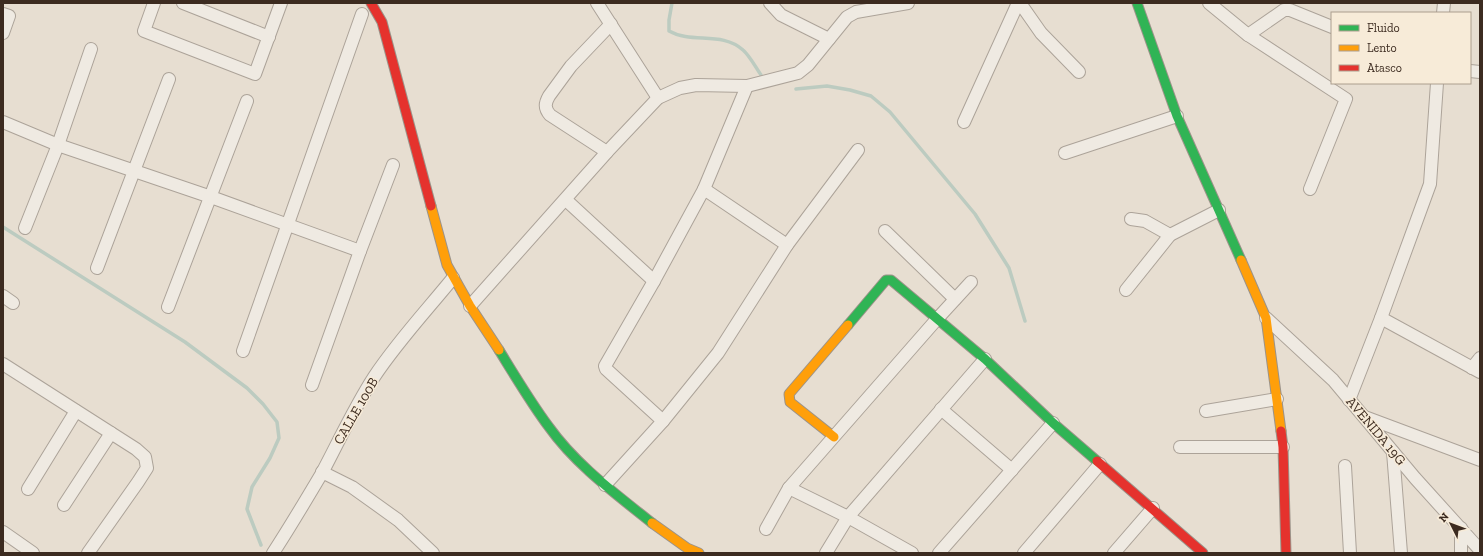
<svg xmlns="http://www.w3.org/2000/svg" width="1483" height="556" font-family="'Zilla Slab',serif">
<rect width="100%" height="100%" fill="#e7ded1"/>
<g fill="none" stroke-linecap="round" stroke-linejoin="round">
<!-- stream -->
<g stroke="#bccbc0" stroke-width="3.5">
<path d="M672,3L669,20V31C692,44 722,31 743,50C750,56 756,68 761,75"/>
<path d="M796,89L827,86L850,90L871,96L890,112L975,214L1009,268L1025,321"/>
<path d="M3,227L185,342L247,388L263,404L277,422L279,438L270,458L252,487L247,509L261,545"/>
</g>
<!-- street casing -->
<g stroke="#aca399" stroke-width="14">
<g id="street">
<path d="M154,3L144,31L255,74L281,3"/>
<path d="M183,3L269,37"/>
<path d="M597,3L658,98"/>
<path d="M770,3L781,15L829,39"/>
<path d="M1020,3L1041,33L1079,72"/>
<path d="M1209,3L1248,35L1284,10H1290L1332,27"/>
<path d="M1443,13L1444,3"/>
<path d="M3,14L9,16L3,33"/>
<path d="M1248,35L1346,99L1310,189"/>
<path d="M1470,71L1480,72"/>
<path d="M3,122L58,145L211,197L360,251L312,385"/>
<path d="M964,122L1018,3"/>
<path d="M607,152L550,115C544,108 545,103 549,96L571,66L611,24"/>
<path d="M1065,153L1177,116"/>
<path d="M704,189L787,245"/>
<path d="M566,200L654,281"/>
<path d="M1131,219L1145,221L1170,235"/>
<path d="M25,228L58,145L91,49"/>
<path d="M885,231L955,299"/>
<path d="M360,251L393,165"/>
<path d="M97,268L169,79"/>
<path d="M1126,290L1170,235L1219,210"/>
<path d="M3,296L13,303"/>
<path d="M470,306L607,152L658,98L680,88L696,85L747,86L798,73L808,65L847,17L856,12L908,3"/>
<path d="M168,307L247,101"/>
<path d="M1266,318L1333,380L1415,478L1480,550"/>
<path d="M1381,318L1480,372"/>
<path d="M243,351L362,14"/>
<path d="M3,364L136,449L145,457L147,468L138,482L88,553"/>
<path d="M1472,368L1480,358"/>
<path d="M1349,400L1381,318L1430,184L1437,83"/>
<path d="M941,409L1012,470"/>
<path d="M1206,411L1277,399"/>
<path d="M1365,417L1480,460"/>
<path d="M663,421L606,369L605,366L654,281L704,189L747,86"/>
<path d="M1180,447H1283"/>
<path d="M1393,452L1401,553"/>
<path d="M1345,466L1350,553"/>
<path d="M322,472L352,487L398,520L433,553"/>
<path d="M605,485L663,421L718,353L787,245L858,150"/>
<path d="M789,488L848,517L912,553"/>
<path d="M28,489L76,411"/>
<path d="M64,505L111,433"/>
<path d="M1461,528V553"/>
<path d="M766,529L789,488L937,319L971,282"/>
<path d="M3,532L33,553"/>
<path d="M273,553C290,527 306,500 322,473C339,441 354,408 374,377C397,342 427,310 453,278"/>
<path d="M826,553L848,517L985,359"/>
<path d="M939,553L1053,423"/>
<path d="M1024,553L1100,464"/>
<path d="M1114,553L1153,508"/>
</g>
</g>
<!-- fast casing -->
<g stroke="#9c9389" stroke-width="11">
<g id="fast">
<path d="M1137,3L1177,116L1241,260"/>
<path d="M848,325L886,280H891L985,359L1053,423L1097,461"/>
<path d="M499,350C515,376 531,403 549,427C576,465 616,494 652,523"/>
</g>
</g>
<!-- slow casing -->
<g stroke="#9c9389" stroke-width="11">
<g id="slow">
<path d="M431,206L447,265L470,306L499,350"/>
<path d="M1241,260L1266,318L1281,431"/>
<path d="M834,437L790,402L789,394L848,325"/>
<path d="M652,523L687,548L699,553"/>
</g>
</g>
<!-- jam casing -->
<g stroke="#9c9389" stroke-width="11">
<g id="jam">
<path d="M371,3L382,22L431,206"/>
<path d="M1281,431L1283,447L1286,553"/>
<path d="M1097,461L1203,553"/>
</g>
</g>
<!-- street -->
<use href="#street" stroke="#efeae2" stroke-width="12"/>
<!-- fast -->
<use href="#fast" stroke="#30b455" stroke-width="9"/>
<!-- slow -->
<use href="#slow" stroke="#ff9f0a" stroke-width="9"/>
<!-- jam -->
<use href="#jam" stroke="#e5322d" stroke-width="9"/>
</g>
<g text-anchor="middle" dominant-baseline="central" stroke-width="3" stroke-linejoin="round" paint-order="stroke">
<!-- street labels -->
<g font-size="14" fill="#3c2b20" stroke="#f7ebd8">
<text transform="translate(356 411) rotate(-60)">CALLE 100B</text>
<text transform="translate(1376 431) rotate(50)">AVENIDA 19G</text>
</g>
</g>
<!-- border -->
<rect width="1483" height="556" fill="none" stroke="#3c2b20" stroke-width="8"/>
<!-- legend -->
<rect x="1331" y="12" width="140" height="72" fill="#f7ebd8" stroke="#ac9e8e"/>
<rect x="1339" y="25" width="20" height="6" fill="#30b455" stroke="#ac9e8e"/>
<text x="1367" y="32" font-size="12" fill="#3c2b20">Fluido</text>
<rect x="1339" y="45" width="20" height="6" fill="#ff9f0a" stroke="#ac9e8e"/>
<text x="1367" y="52" font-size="12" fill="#3c2b20">Lento</text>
<rect x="1339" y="65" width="20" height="6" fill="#e5322d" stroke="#ac9e8e"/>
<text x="1367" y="72" font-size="12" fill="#3c2b20">Atasco</text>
<!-- north arrow -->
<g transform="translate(1451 524) rotate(312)" stroke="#f7ebd8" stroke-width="3" paint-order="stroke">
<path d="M0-3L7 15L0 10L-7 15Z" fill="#3c2b20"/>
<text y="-6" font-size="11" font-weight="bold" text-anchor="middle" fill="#3c2b20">N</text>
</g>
</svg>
